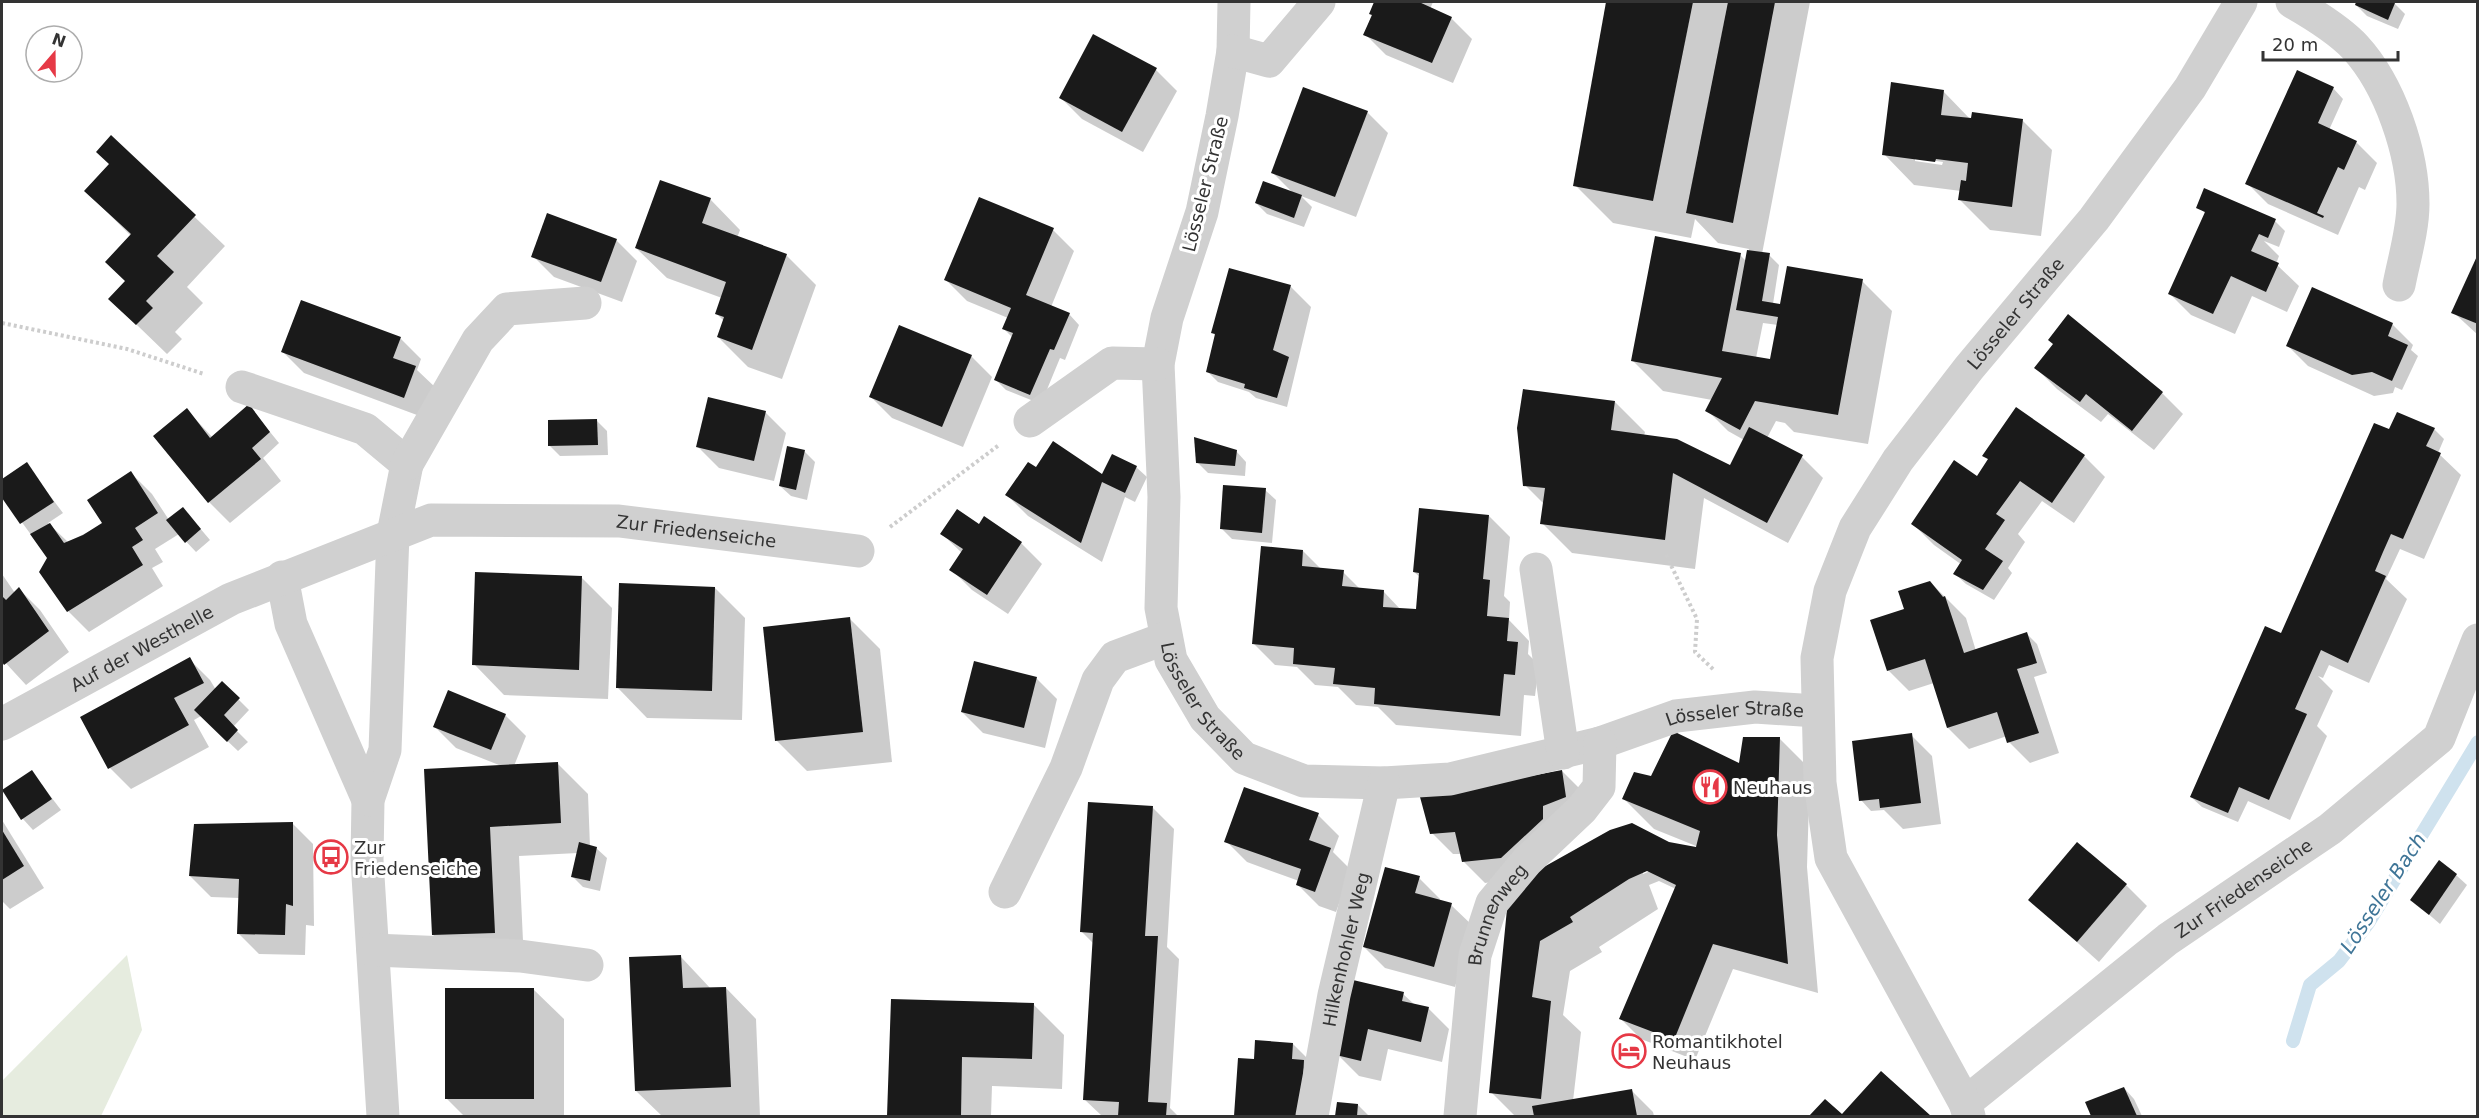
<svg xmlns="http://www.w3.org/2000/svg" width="2479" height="1118" font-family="'DejaVu Sans',sans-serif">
<rect width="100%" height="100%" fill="#fff"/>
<!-- green -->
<path fill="#e6ecdf" d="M127,955L142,1030L101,1116H2V1081Z"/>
<!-- shadow -->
<g fill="#0003" fill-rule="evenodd">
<path d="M1376,2H1433L1430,9L1451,18L1472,39L1453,83L1386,55L1365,34Z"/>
<path d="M1607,2H1810L1762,254L1769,255L1779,265L1773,304L1781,306L1862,281L1892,311L1868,444L1794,432L1785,423L1776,421L1767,438L1802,457L1823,478L1788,543L1704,498L1695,569L1572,553L1542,523L1544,504L1525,485L1615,402L1645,432L1644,436L1730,467L1744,440L1728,431L1707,410L1712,400L1663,391L1633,361L1740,255L1746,261L1749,249L1718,243L1695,219L1691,238L1613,223L1575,185ZM1763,323L1778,325L1771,361L1756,358Z"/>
<path d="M2358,2H2389L2395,4L2405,14L2398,29L2367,16L2356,5Z"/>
<path d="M1156,70L1177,91L1143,152L1082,119L1061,98Z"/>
<path d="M2333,88L2343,99L2329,130L2356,142L2377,163L2365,190L2359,187L2338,235L2268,204L2247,183Z"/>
<path d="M1943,91L1972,121L2022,120L2052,150L2041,236L1990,230L1960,200L1961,191L1914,185L1884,154ZM1915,158L1943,162L1942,165L1915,161Z"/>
<path d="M1367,112L1388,133L1356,217L1301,196L1312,207L1304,227L1267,214L1256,203L1294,194L1272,172Z"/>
<path d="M111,137L225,246L187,287L203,303L175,332L182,339L167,354L110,299L127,281L131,236L86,191L111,165Z"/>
<path d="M710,199L740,230L737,238L786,255L816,285L782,379L748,367L718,337L724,321L717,314L722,298L667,278L636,248Z"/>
<path d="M2198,206L2275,221L2285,231L2279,247L2264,241L2279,256L2276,264L2299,286L2287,312L2252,296L2235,334L2191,315L2170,294L2206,214Z"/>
<path d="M1053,230L1074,251L1051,307L1069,314L1079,325L1065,360L1060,358L1041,404L1006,390L995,379L1013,338L1003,328L1008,318L967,301L946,280Z"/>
<path d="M616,240L637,261L622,302L554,277L533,256Z"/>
<path d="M2478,257V335L2453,312Z"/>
<path d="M1290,286L1311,307L1287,407L1256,398L1249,392L1218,382L1207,371L1216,336L1213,333Z"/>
<path d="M2392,324L2413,345L2411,350L2418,356L2402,390L2395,387L2393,393L2374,396L2308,366L2287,345Z"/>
<path d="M400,338L421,359L417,370L436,388L425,418L304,373L283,352Z"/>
<path d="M971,356L992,377L963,447L892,418L871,397Z"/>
<path d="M2036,368L2162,393L2183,414L2154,450L2108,414L2101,422L2057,389Z"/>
<path d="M249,406L279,443L263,458L281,481L230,523L209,502L187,410L213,438Z"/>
<path d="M2016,409L2084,456L2105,477L2074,523L2042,501L2018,534L2025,542L2008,568L2012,573L1994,600L1966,584L1955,574L1962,565L1934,545L1913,524L1977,478L1989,460L1984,455Z"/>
<path d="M765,412L786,433L774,481L719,468L698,447Z"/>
<path d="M597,421L607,431L608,455L560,456L549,445Z"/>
<path d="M2434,429L2444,439L2438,453L2461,475L2424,559L2400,549L2386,579L2407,599L2369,683L2329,665L2323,678L2318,676L2333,691L2317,726L2327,736L2290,820L2248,801L2238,822L2202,807L2191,797L2396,435Z"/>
<path d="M804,451L815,462L807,500L791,496L780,486Z"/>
<path d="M1236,451L1246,462L1245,476L1208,473L1198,463Z"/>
<path d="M26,464L63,513L48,523L68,542L104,524L131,473L152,494L169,520H193L210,540L196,552L179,534L155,549L163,562L152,568L163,586L89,632L68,611L40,572L48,558L2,495V481Z"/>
<path d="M1136,467L1147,477L1135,502L1125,497L1102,562L1028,516L1007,495L1036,469L1102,476Z"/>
<path d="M1265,490L1276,500L1272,543L1232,539L1221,528Z"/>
<path d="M1489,516L1510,537L1504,596L1510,602L1509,620L1529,641L1528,654L1539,665L1535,696L1524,695L1521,736L1396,725L1378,707L1356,705L1338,687L1315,685L1297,667L1275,665L1254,644L1303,551L1321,569L1343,572L1361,590L1384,592L1401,610L1418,611L1421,578L1414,572Z"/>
<path d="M985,519L1021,543L1042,564L1008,614L972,590L951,569L962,553L942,534L979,526Z"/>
<path d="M2,574L15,593L19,589L40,610L69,652L26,685L2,659Z"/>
<path d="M582,578L612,608L608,699L504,695L474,664Z"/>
<path d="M1930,582L1966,618L1976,651L2027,634L2037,644L2047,673L2034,677L2059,753L2030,763L2009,742L2007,736L1969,749L1948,728L1934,683L1909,691L1888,670L1906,610Z"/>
<path d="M715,588L745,618L742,720L647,718L617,687Z"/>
<path d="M850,619L880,649L892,762L807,771L777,741Z"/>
<path d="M189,659L210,680L216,690L222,683L249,710L233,727L248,742L238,751L201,716L194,720L209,747L131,789L110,768Z"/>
<path d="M1036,678L1057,699L1045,748L983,733L962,712Z"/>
<path d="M505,715L526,736L514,766L558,764L588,794L590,847L596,848L607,858L600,891L583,887L573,877L578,853L519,856L524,962L464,965L433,935L504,767L456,748L435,727Z"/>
<path d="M1911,735L1932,756L1941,824L1903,829L1884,810L1871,811L1861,800Z"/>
<path d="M1779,738L1810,769L1807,867L1818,993L1733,969L1695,1060L1641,1039L1620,1018L1676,889L1659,881L1649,885L1658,909L1599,947L1602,952L1570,971L1563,1015L1581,1032L1573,1101L1632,1091L1653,1112L1654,1116H1515L1491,1092L1509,910L1669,844L1701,848L1654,829L1624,799L1651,777L1740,766ZM1655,869L1643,874V871Z"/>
<path d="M1562,771L1583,792L1522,878L1485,883L1464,862L1462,854H1453L1432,833Z"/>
<path d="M32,772L61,810L33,830L23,819L4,790Z"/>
<path d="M1153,808L1174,829L1167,947L1179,959L1170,1108L1178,1116H1102L1084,1099L1094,944L1081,931Z"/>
<path d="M1318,815L1339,836L1333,852L1351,870L1336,912L1319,906L1298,885L1299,881L1247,862L1226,841Z"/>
<path d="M2,820L44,888L10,909L2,901Z"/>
<path d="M292,823L313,844L314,926L306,925L305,955L259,954L238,933L239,898L211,897L190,876Z"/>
<path d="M2456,875L2467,885L2440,924L2412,900Z"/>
<path d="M1419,878L1440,899L1439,901L1451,905L1473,926L1455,987L1385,968L1364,947Z"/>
<path d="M2126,885L2147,906L2099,962L2030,900Z"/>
<path d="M681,957L711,989L726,988L756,1019L760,1116H662L636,1091Z"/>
<path d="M533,989L564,1019V1116H464L447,1099Z"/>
<path d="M1403,994L1415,1005L1428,1008L1449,1029L1442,1062L1388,1049L1381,1081L1359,1076L1338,1055Z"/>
<path d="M893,1001L1034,1005L1064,1035L1062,1089L992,1086L991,1116H889Z"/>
<path d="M1293,1044L1314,1065L1322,1116H1235L1239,1059L1256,1060Z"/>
<path d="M1881,1073L1929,1116H1811L1825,1101L1842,1116Z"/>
<path d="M2124,1088L2134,1099L2142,1116H2093L2087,1103Z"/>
<path d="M1338,1103L1358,1105L1369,1116H1337Z"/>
</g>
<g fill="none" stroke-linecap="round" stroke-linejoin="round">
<!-- stream -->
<path stroke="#cfe2ee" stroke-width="14" d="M2293,1041L2310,985L2339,961L2368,923L2478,742"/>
</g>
<!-- building -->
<g fill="#1a1a1a">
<path d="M1374,2H1419L1452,17L1432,63L1363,35L1372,15L1369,14Z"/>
<path d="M1606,2H1693L1653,201L1573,186Z"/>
<path d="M1728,2H1775L1733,223L1686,213Z"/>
<path d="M2356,2H2393L2395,3L2388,20L2355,5Z"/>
<path d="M1093,34L1157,68L1122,132L1059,98Z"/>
<path d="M2297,70L2334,87L2318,123L2357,141L2344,170L2338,167L2317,213L2324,216L2323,218L2245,184Z"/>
<path d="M1891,82L1944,90L1941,115L1971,118L1972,112L2023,119L2012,207L1958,200L1961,180L1966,181L1968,163L1936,159L1935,162L1882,155Z"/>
<path d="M1303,87L1368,111L1335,197L1271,173Z"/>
<path d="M111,135L196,215L157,256L174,272L146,301L153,308L136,325L108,299L125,281L105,262L131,234L84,191L109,164L96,152Z"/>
<path d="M660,180L711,198L702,223L787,254L752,350L717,337L724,317L715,314L726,282L635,248Z"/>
<path d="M1263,181L1302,195L1294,218L1255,203Z"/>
<path d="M2204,188L2276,219L2268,238L2259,234L2251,251L2279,263L2266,292L2231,276L2213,314L2168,294L2205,212L2196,208Z"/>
<path d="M979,197L1054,228L1026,295L1070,313L1054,350L1050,349L1030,395L994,380L1013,333L1002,329L1011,308L944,280Z"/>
<path d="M547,213L617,239L601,282L531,257Z"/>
<path d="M1655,236L1741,253L1722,351L1770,359L1778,317L1736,310L1747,250L1770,253L1762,301L1780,304L1787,266L1863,279L1838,415L1755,401L1740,430L1705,411L1722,378L1631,361Z"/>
<path d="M2478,254V324L2451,313Z"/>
<path d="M1229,268L1291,285L1273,350L1289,357L1277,398L1244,388L1245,384L1206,372L1215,334L1211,333Z"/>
<path d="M2312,287L2393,323L2388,336L2408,345L2392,381L2372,372L2352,375L2286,346Z"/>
<path d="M301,300L401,337L393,358L416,366L404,398L281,352Z"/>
<path d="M2068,314L2163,392L2132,431L2086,394L2080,402L2034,368L2053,344L2048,340Z"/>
<path d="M899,325L972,355L942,427L869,397Z"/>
<path d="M1523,389L1615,401L1611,430L1677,439L1730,465L1749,427L1803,455L1767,523L1673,473L1665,540L1540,524L1545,488L1523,486L1517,428Z"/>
<path d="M708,397L766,411L754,461L696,447Z"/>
<path d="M249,404L270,432L252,448L261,459L208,503L153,436L187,408L210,438Z"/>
<path d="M2016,407L2085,455L2052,503L2020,481L1996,514L2005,520L1985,549L2003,561L1983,590L1953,574L1962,560L1911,524L1954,460L1977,476L1988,459L1982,456Z"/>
<path d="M2397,412L2435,428L2426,446L2441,453L2403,539L2391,534L2383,552L2375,571L2386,576L2348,663L2321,650L2295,709L2307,714L2269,800L2239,787L2228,813L2190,797L2265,626L2281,633L2374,423L2389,429Z"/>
<path d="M597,419L598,445L548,446V420Z"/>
<path d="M1194,437L1237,450L1235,466L1196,463Z"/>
<path d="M1053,441L1102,474L1112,454L1137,466L1125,493L1102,482L1081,543L1005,495L1028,462L1036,467Z"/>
<path d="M787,446L805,450L796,490L779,486Z"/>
<path d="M27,462L54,502L20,524L2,498V479Z"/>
<path d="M131,471L158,513L135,528L143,540L132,547L143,565L67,612L39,572L47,558L30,534L50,523L64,543L83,535L102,523L87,500Z"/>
<path d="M1223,485L1266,488L1262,533L1220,529Z"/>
<path d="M183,507L201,529L185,543L166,520Z"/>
<path d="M1419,508L1489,515L1483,579L1490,580L1487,616L1509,618L1507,641L1518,642L1515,675L1504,674L1500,716L1374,704L1375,688L1333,684L1335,668L1293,664L1294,648L1252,644L1261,546L1303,550L1302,566L1344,570L1342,586L1384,590L1383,607L1416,609L1419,573L1413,572Z"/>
<path d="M957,509L979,524L984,516L1022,542L987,595L949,570L963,549L940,534Z"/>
<path d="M475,572L582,576L579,670L472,665Z"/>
<path d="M1930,581L1943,597L1945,596L1964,653L2027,632L2037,663L2017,669L2039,733L2007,743L1997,712L1947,728L1925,659L1887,671L1870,620L1904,609L1898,591Z"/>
<path d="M619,583L715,587L712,691L616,688Z"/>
<path d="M19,587L49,631L4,665L2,662V596L6,600Z"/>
<path d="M850,617L863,732L775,741L763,627Z"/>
<path d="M190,657L204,683L174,698L189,725L108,769L80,717Z"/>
<path d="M974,661L1037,677L1024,728L961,712Z"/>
<path d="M222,681L240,698L224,715L238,730L227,742L194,710Z"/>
<path d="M448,690L506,714L491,750L433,727Z"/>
<path d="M1673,731L1739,763L1743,737H1780L1777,835L1788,964L1713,944L1674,1040L1619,1019L1676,885L1647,871L1629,879L1570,917L1573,922L1540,941L1532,997L1551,1001L1541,1099L1489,1093L1507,909L1542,868L1610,830L1632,823L1669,842L1696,847L1700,831L1622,799L1634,772L1651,776Z"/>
<path d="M1912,733L1921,803L1880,808L1879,799L1859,801L1852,741Z"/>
<path d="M558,762L561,823L490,827L495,933L432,935L424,769Z"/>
<path d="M32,770L52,799L21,820L2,790Z"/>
<path d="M1562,770L1566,797L1543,806V819L1501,858L1462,862L1455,832L1430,834L1420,797Z"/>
<path d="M1244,787L1319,813L1309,840L1331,848L1315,892L1296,885L1301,869L1224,842Z"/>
<path d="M1088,802L1153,806L1145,936H1158L1148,1102L1167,1103L1166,1116H1118L1119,1102L1083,1100L1093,933L1080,932Z"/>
<path d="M293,822V906L286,904L285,935L237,934L239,879L189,876L194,824Z"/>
<path d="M2,830L24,866L2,880Z"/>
<path d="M579,842L597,847L590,881L571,877Z"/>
<path d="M2077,842L2127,884L2077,942L2028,900Z"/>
<path d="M2439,860L2457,874L2429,915L2410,900Z"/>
<path d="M1385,867L1420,876L1415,893L1452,903L1434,967L1363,947Z"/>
<path d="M681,955L683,988L726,987L731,1087L635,1091L629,957Z"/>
<path d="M1353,980L1404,992L1402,1001L1429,1007L1421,1042L1368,1029L1361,1061L1336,1055Z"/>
<rect x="445" y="988" width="89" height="111"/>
<path d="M891,999L1034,1003L1032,1059L962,1057L961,1116H887Z"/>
<path d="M1255,1040L1293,1043L1292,1059L1304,1060L1301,1116H1234L1238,1058L1254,1059Z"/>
<path d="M1881,1071L1931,1116H1809L1825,1099L1842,1114Z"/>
<path d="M2124,1087L2137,1116H2091L2085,1102Z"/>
<path d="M1632,1089L1637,1116H1534L1532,1106Z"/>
<path d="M1337,1102L1358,1104L1357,1116H1335Z"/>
</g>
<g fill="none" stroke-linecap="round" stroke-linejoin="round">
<!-- path -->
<g stroke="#cdcdcd" stroke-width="4" stroke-dasharray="3 3" stroke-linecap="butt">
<path d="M2,323L127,349L204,374"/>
<path d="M890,527L999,445"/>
<path d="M1666,555L1697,619L1695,652L1715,671"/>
</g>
<!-- minor -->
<g stroke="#d0d0d0" stroke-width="33">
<path id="s1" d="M1234,2L1233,51L1222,116L1202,212L1167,318L1158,364L1164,497L1161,608L1171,660L1205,718L1244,758L1304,781L1384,783L1450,779L1600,743L1676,716L1755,707L1817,711"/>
<path d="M2292,2C2313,14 2338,29 2355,47C2390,85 2413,153 2413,204C2413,230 2404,259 2399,285"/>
<path d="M1233,51L1269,61L1319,2"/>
<path d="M242,387L365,429L407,464L393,534L385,750L368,800L367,860L383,1116"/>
<path d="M1030,421L1112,363L1158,364"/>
<path d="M407,464L478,340L507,309L585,303"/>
<path d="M1536,569L1563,753"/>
<path d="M282,577L291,624L368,800"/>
<path id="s2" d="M2,724L231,599L431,520L619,521L858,551"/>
<path d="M1005,892L1066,768L1098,680L1115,657L1166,638"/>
<path d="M373,950L520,956L587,965"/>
<path id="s3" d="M1965,1103L2168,939L2330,829L2439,738L2478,640"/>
<path id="s4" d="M1312,1116L1334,995L1384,783"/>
<path id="s5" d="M1460,1116L1475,955L1492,903L1527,861L1582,809L1599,787L1600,743"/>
<path id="s6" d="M1969,1116L1965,1103L1831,858L1820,783L1817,658L1830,591L1855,528L1898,460L1969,368L2094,219L2190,88L2241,2"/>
</g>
</g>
<!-- icons -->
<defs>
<g id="restaurant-ring" transform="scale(1.725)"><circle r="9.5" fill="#fff" stroke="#e63946" stroke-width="1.5"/><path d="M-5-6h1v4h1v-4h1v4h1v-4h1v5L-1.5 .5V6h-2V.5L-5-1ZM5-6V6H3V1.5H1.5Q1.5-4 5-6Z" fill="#e63946"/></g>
<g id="bus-ring" transform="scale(1.725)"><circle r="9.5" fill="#fff" stroke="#e63946" stroke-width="1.5"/><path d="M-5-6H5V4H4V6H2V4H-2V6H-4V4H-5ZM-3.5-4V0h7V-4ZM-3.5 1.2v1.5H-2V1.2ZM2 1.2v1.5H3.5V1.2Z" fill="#e63946"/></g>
<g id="hotel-ring" transform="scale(1.725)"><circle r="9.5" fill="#fff" stroke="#e63946" stroke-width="1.5"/><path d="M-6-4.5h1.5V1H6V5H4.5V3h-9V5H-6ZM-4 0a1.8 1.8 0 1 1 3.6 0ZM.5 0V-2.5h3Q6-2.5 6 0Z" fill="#e63946"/></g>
</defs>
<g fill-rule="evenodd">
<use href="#restaurant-ring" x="1710" y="787"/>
<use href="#bus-ring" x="331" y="857"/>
<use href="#hotel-ring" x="1629" y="1051"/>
</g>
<g text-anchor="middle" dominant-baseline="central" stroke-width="6" stroke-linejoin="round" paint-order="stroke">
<!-- street labels -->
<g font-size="18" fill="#333" stroke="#fff">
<text transform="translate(1205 184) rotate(-76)">Lösseler Straße</text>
<text stroke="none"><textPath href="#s6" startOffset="898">Lösseler Straße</textPath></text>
<text stroke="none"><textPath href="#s2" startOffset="742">Zur Friedenseiche</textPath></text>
<text stroke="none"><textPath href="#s2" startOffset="159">Auf der Westhelle</textPath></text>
<text stroke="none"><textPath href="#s1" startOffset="720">Lösseler Straße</textPath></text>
<text stroke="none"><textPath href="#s1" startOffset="1296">Lösseler Straße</textPath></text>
<text stroke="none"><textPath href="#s3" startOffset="352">Zur Friedenseiche</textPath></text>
<text stroke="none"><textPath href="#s5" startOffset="208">Brunnenweg</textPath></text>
<text stroke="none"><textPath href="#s4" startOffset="170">Hilkenhohler Weg</textPath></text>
</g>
<!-- poi labels -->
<g font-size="18" fill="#333" stroke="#fff" text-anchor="start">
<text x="1733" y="787">Neuhaus</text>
<text x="354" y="847">Zur<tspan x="354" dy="21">Friedenseiche</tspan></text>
<text x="1652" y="1041">Romantikhotel<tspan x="1652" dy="21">Neuhaus</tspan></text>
</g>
<!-- water labels -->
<g font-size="20" font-style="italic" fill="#3f7597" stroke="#fff">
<text transform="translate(2383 893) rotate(-57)">Lösseler Bach</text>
</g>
</g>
<!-- border -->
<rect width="2479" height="1118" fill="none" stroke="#333333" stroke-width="6"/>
<!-- north arrow -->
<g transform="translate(54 54) rotate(20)"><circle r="28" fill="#ffffff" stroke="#adadad" stroke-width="1.5"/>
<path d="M0-4.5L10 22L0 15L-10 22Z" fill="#e63946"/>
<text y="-9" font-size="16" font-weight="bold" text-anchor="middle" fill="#333333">N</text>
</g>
<!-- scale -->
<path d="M2263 51v9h135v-9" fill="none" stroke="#333333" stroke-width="3"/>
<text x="2272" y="51" font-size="18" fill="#333333" stroke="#ffffff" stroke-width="4.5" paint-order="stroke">20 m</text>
</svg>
